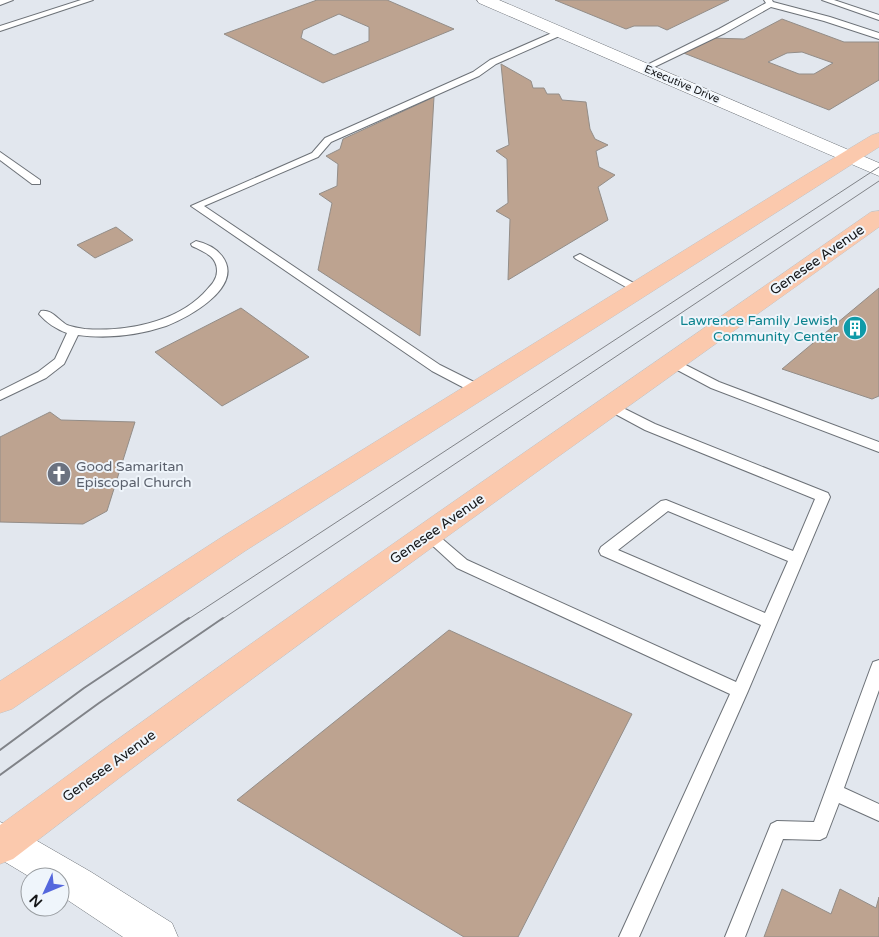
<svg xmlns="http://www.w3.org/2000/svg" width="879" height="937" font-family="'Varela Round',sans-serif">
<rect width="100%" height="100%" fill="#e2e7ee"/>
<!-- building -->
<g fill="#bda390" stroke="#938d88" fill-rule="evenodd">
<path d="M317,0H387L454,29L323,83L224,34ZM339,14L369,27V41L334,55L301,38L303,30Z"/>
<path d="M555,0H729L667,30L658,26H634L626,29Z"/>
<path d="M782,19L844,42H879V80L829,110L681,52L711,38L744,39ZM802,52L833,63L814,74H799L768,62L787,53Z"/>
<path d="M501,64L531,81L533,88H544L547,94H559L562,100L586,102L590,129L595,139L608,145L596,151L599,167L615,175L598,187L608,220L508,280L510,219L496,211L508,203L507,159L496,151L509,145Z"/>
<path d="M434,97L420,336L318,270L332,203L319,194L337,186L338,164L326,156L340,149L343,139Z"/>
<path d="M116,227L133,240L95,258L77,245Z"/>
<path d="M879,288V396L872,399L782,369Z"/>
<path d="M241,308L309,357L222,406L155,352Z"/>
<path d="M50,412L61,420L135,422L107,511L83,524L0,522V437Z"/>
<path d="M449,630L632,714L518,937H464L237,800Z"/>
<path d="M782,889L831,914L840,889L876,908L879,897V937H764Z"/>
</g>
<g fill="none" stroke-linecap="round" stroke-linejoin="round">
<!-- lane casing -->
<g stroke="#6d7278" stroke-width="2">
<g id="lane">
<path d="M0,0H13L0,5Z"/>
<path d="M81,0H93L0,31V26Z"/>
<path d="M764,0H772L773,2L830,17L879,33V39L824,21L771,7L725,33L648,70L645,71L641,68L719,29L766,3Z"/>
<path d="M822,0H834L879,15V20Z"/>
<path d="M561,29L565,32L564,34L496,64L479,76L331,142L318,157L204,206L440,365L482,386L483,389L482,392H472L432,371L191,206L312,153L325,138L473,72L490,60Z"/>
<path d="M0,152L40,180V184H32L0,160Z"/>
<path d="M196,241C205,243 216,248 222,256C245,286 190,317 166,326C139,335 107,339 78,335L64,364L46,378L0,400V391L38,372L55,359L67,333C56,329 47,323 39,314L41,311C52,309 58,320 67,325C72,327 79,328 85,329C125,332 174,323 203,294C209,287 217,281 217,271C217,256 204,252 192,246L191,244Z"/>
<path d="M580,254L641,287L643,289L637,292L633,291L576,259L574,257Z"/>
<path d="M672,358L719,382L879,442V452L711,388L668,365L666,362L668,359Z"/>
<path d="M611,402L655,424L828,493L830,497L748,691L639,937H619L730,694L457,568L421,535L423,531L428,530L433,531L467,560L736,682L761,625L601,555L599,551L601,547L661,501L666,500L793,551L815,499L645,430L606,409L605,406L606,403ZM668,511L788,561L765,613L618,550Z"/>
<path d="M879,660V690L844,788L879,804V821L839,803L826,837L820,840L783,839L745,937H725L771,824L777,821L814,822L871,667L873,662Z"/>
</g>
</g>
<!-- secondary casing -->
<g stroke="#6d7278" stroke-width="1">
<g id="secondary">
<path d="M477,0H499L879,163V176L479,3Z"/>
<path d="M0,822L13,827L91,872L172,923L178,937H123L60,895V877H30L0,859Z"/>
</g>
</g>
<!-- primary casing -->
<g stroke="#c2c2c3" stroke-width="1">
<g id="primary">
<path d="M879,133V147L245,551L12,709L0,713V681L225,535L804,176L872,135Z"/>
<path d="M879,211V227C589,435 296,641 13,859L0,864V825C286,614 580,415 871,212Z"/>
</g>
</g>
<!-- lane -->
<use href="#lane" fill="#fff" fill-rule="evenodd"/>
<!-- secondary -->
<use href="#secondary" fill="#fff" fill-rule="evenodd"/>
<!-- primary -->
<use href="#primary" fill="#fbc9ad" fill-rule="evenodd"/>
<!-- tram-far1 -->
<g stroke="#808388" stroke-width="1">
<path d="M187,620L879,167"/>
<path d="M221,620L879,181"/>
</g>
<!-- tram -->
<g stroke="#808388" stroke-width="2">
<path d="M0,750L84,688L189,618"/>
<path d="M0,775L99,703L223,618"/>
</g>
</g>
<!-- icons -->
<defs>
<g id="building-disc" transform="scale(1.25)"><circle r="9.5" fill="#0f9aa8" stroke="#eff5fb"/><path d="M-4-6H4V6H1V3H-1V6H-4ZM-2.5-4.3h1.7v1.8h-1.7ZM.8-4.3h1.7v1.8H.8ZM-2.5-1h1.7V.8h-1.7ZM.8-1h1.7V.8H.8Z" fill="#fff"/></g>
<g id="church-disc" transform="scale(1.25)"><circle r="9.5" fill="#6b7280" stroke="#eff5fb"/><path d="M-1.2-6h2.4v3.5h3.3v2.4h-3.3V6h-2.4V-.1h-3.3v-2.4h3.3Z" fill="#fff"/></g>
</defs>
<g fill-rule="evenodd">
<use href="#building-disc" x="855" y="328"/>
<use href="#church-disc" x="59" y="474"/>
</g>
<g text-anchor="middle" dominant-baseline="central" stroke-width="4" stroke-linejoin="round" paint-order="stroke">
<!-- far-street labels -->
<g font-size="11" fill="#151618" stroke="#eff5fb">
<text transform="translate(682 84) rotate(23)">Executive Drive</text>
</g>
<!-- street labels -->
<g font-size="14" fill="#151618" stroke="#eff5fb">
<text transform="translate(817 260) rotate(-35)">Genesee Avenue</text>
<text transform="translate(437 529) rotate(-35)">Genesee Avenue</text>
<text transform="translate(109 766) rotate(-36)">Genesee Avenue</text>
</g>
<!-- culture labels -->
<g font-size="14" fill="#0d838f" stroke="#eff5fb" text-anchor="end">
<text x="838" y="320">Lawrence Family Jewish<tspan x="838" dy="16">Community Center</tspan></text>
</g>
<!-- worship labels -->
<g font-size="14" fill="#5b616d" stroke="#eff5fb" text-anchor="start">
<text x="76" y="466">Good Samaritan<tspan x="76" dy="16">Episcopal Church</tspan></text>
</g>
</g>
<!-- north arrow -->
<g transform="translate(45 892) rotate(226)"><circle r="24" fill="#eff5fb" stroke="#989ca0"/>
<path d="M0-4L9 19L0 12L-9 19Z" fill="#5467dd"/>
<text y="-8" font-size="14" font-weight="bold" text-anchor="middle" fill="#151618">N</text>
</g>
</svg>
